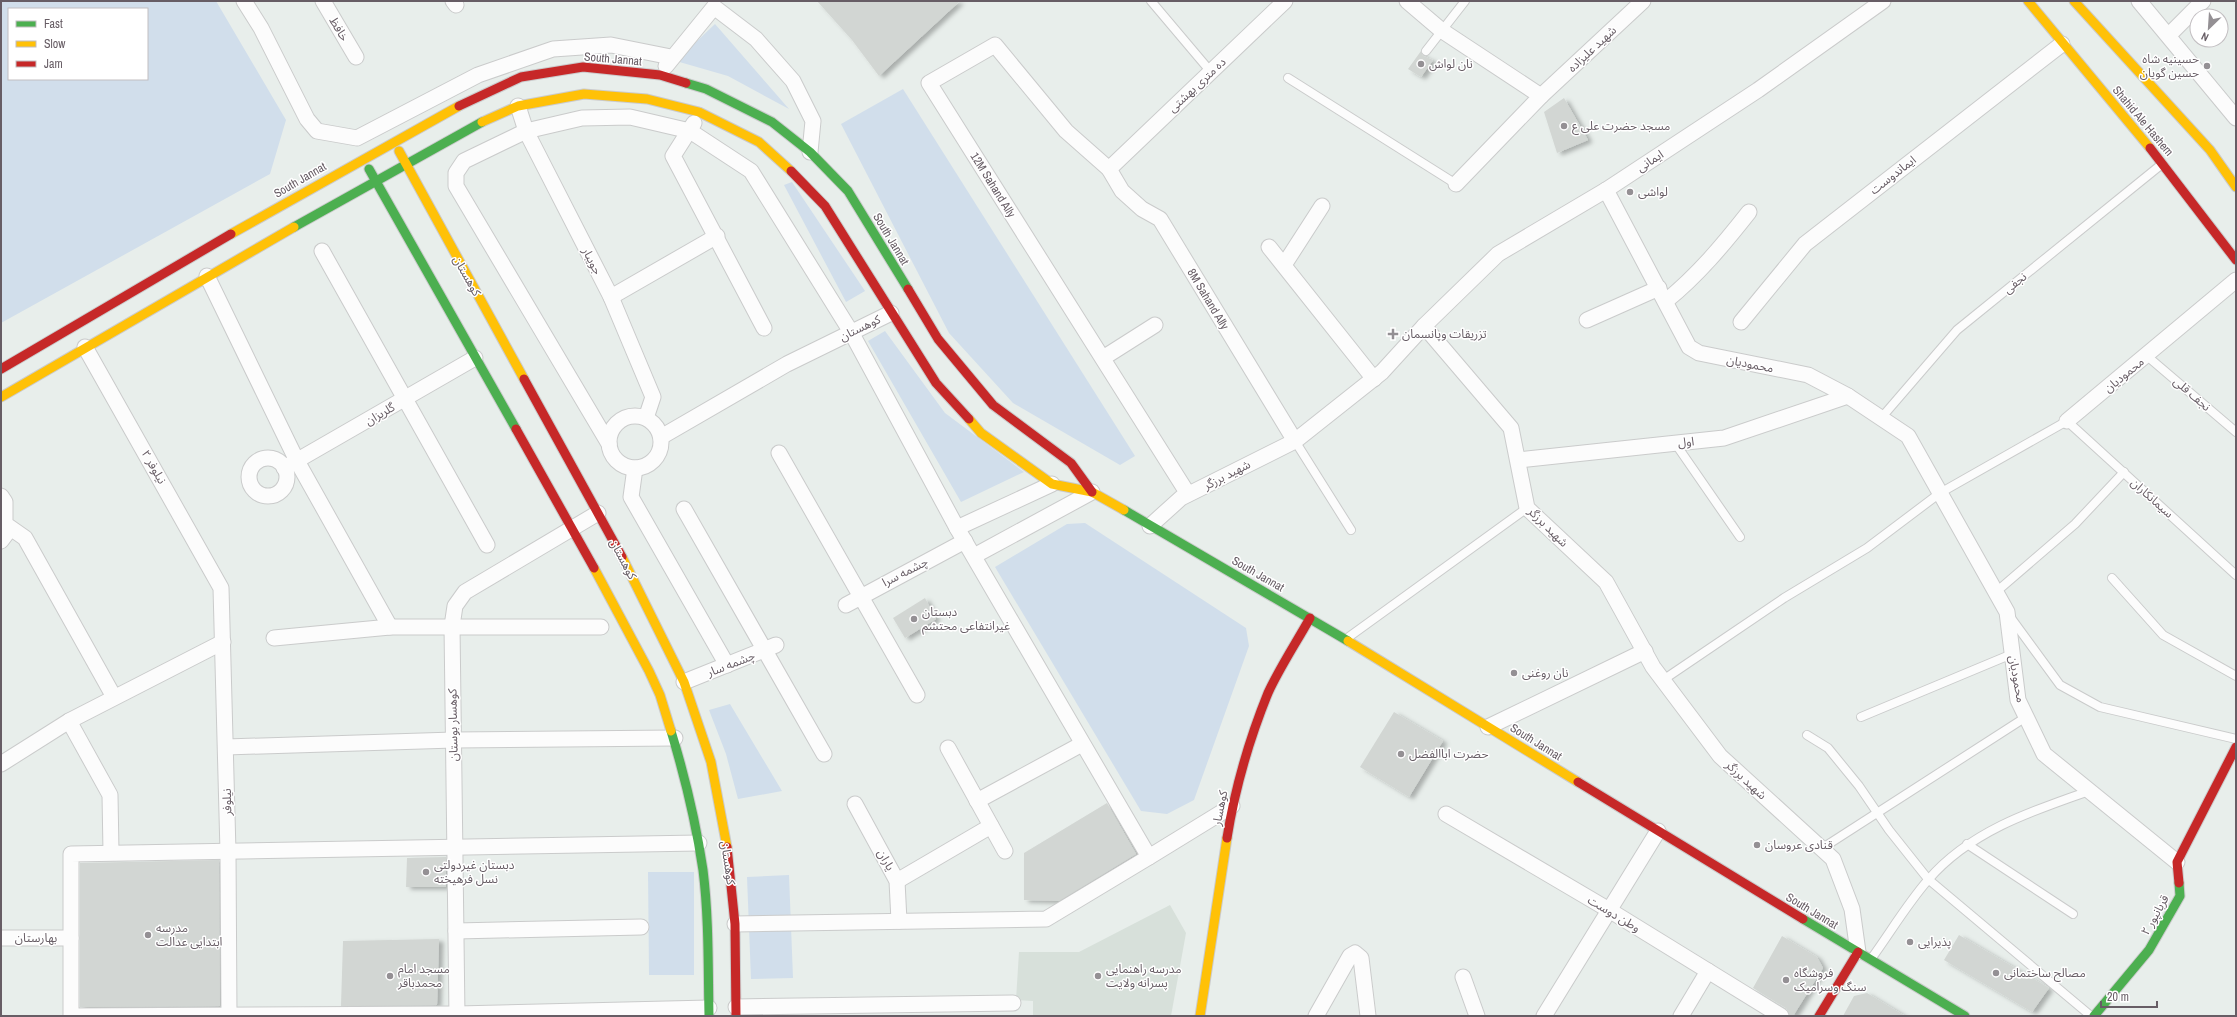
<svg xmlns="http://www.w3.org/2000/svg" width="2237" height="1017" font-family="'Archivo Narrow','Noto Sans Arabic',sans-serif">
<defs>
<filter id="shadow"><feDropShadow dx="4.5" dy="2.5" stdDeviation="2" flood-color="#0004"/></filter>
</defs>
<rect width="100%" height="100%" fill="#e8eeeb"/>
<!-- education -->
<path fill="#d7e0da" d="M1170,905L1186,933L1171,1016H1033V1001L1016,1000L1019,952H1079Z"/>
<!-- green -->
<g fill="#d1deeb" fill-rule="evenodd">
<path d="M1,1H216L286,120L270,174L1,323ZM9,9H147V79H9Z"/>
<path d="M715,24L789,109L728,76L676,61Z"/>
<path d="M903,89L1135,456L1120,465L1013,403L949,333L841,124Z"/>
<path d="M792,182L865,291L846,302L784,185Z"/>
<path d="M885,331L945,413L1024,472L961,502L868,341Z"/>
<path d="M1085,523L1246,628L1249,646L1194,800L1167,814L1141,811L995,567L1067,524Z"/>
<path d="M730,704L782,791L738,799L726,754L709,710Z"/>
<path d="M648,872H694V975H649Z"/>
<path d="M789,875L793,978L751,979L747,877Z"/>
</g>
<!-- building -->
<g fill="#d2d6d3" filter="url(#shadow)">
<path d="M817,1H960L879,76L852,40Z"/>
<path d="M1421,51L1423,56L1433,60L1421,77L1408,69Z"/>
<path d="M1564,98L1588,140L1557,153L1544,112Z"/>
<path d="M925,598L936,619L905,638L893,618Z"/>
<path d="M1394,712L1443,741L1409,797L1360,767Z"/>
<path d="M1107,803L1136,854L1059,901L1024,900V853Z"/>
<path d="M446,857V887H406L407,858Z"/>
<path d="M219,860L220,1006L80,1007V863Z"/>
<path d="M1959,935L2049,988L2032,1012L1944,960Z"/>
<path d="M1782,936L1817,957L1823,968L1793,1016H1790L1786,1008L1753,988Z"/>
<path d="M439,939L437,1005L341,1006L343,941Z"/>
<path d="M1867,993L1905,1016H1843L1854,996Z"/>
</g>
<g fill="none" stroke-linecap="round" stroke-linejoin="round">
<!-- lane casing -->
<g stroke="#cacbcb" stroke-width="10">
<g id="lane">
<path d="M1151,1L1211,72"/>
<path d="M1426,51L1465,1"/>
<path d="M1288,78L1456,184"/>
<path d="M2147,356L2236,432"/>
<path d="M1882,417L1957,330L2162,164"/>
<path d="M1295,441L1351,530"/>
<path d="M1675,443L1740,537"/>
<path d="M2112,578L2163,635L2236,676"/>
<path d="M1996,592L2075,524L2124,472"/>
<path d="M2011,618L2060,685L2100,707L2236,739"/>
<path d="M1346,639L1527,508"/>
<path d="M1663,680L1784,598L1867,548L1940,493L2067,421L2236,575"/>
<path d="M1861,717L2012,654"/>
<path d="M1807,735L1828,748L1859,786L1889,830L1928,879L2091,1016"/>
<path d="M1967,844L2073,914"/>
<path d="M1821,849L2026,717"/>
<path d="M1871,959C1890,933 1907,904 1928,880C1969,832 2031,811 2089,791"/>
</g>
</g>
<!-- street casing -->
<g stroke="#cacbcb" stroke-width="17">
<g id="street">
<path d="M244,1L261,28L307,119L317,131L357,138L478,75L553,49L611,45L671,57"/>
<path d="M323,1L356,57"/>
<path d="M453,1L456,5"/>
<path d="M1407,1L1441,30L1541,96L1456,184"/>
<path d="M2139,1L2236,118"/>
<path d="M2169,35L2203,1"/>
<path d="M666,66L714,7L756,39L793,81L813,121L810,152"/>
<path d="M1541,96L1643,1"/>
<path d="M518,106L526,131L611,297L653,397L646,418"/>
<path d="M694,123L673,156L764,328"/>
<path d="M1109,169L1285,1"/>
<path d="M1606,190L1689,347L1699,353L1808,375L1848,396L1908,436L2007,612L2018,700L2044,754L2177,862"/>
<path d="M1269,247L1374,379"/>
<path d="M322,251L487,545"/>
<path d="M1284,265L1322,206"/>
<path d="M207,276L297,461L390,627"/>
<path d="M611,297L717,236"/>
<path d="M1666,301C1698,275 1723,245 1749,212"/>
<path d="M1587,320L1659,288"/>
<path d="M1741,322L1805,244L2062,44"/>
<path d="M1424,326L1498,254L1606,190L1758,90L1883,1"/>
<path d="M85,347L221,588L228,852L229,1016"/>
<path d="M1103,358L1155,325"/>
<circle cx="635" cy="442" r="26"/>
<path d="M2067,421L2236,280"/>
<path d="M661,437L787,364L891,313"/>
<path d="M609,444L456,186V173L464,161L526,131L582,118L630,117L690,131L751,171L851,332L957,528L1149,857L1232,806"/>
<path d="M779,453L917,695"/>
<circle cx="268" cy="477" r="19"/>
<path d="M1518,460L1724,438L1848,396"/>
<path d="M284,468L475,358"/>
<path d="M635,468L631,497L727,665"/>
<path d="M1188,494L929,83L995,45L1066,131L1109,169L1122,191L1142,209L1160,219L1295,441"/>
<path d="M1,496L5,502V524L25,538L114,697"/>
<path d="M684,509L824,754"/>
<path d="M1,521L5,524L7,533L1,541"/>
<path d="M1150,526L1181,498L1295,441L1382,372L1424,326L1511,428L1527,508L1606,582L1653,667L1720,756L1833,859L1852,909L1858,952"/>
<path d="M957,528L1052,484"/>
<path d="M974,556L1092,492"/>
<path d="M846,605L965,541"/>
<path d="M274,638L390,627H601"/>
<path d="M684,682L776,645"/>
<path d="M69,721L110,795L111,852"/>
<path d="M1488,727L1645,651"/>
<path d="M226,747L454,740L675,738"/>
<path d="M948,748L1005,851"/>
<path d="M1,764L69,721L223,642"/>
<path d="M977,801L1082,744"/>
<path d="M855,804L897,881L899,921"/>
<path d="M1446,814L1609,910L1781,1016"/>
<path d="M699,843L71,854V1016L457,1014L709,1008"/>
<path d="M897,881L991,826"/>
<path d="M735,924L1046,919L1149,857"/>
<path d="M456,931L641,927"/>
<path d="M1,938H71"/>
<path d="M1463,977L1477,1016"/>
<path d="M736,1007L1013,1003"/>
<path d="M457,1016L452,626L455,606L465,592L598,513"/>
<path d="M1316,1016L1350,956L1355,953L1361,958L1368,1016"/>
<path d="M1544,1016L1658,831"/>
<path d="M1681,1016L1708,971"/>
</g>
</g>
<!-- fast casing -->
<g stroke="#cbcbcc" stroke-width="11">
<g id="fast">
<path d="M686,83L706,89L772,122L810,152L848,191L908,289"/>
<path d="M369,169L516,429"/>
<path d="M294,227L482,122"/>
<path d="M1124,510L1348,641"/>
<path d="M671,731C685,777 696,823 703,870C709,918 708,968 709,1016"/>
<path d="M1803,919L1965,1016"/>
<path d="M2094,1016L2149,950L2180,896L2179,883"/>
</g>
</g>
<!-- slow casing -->
<g stroke="#cbcbcc" stroke-width="11">
<g id="slow">
<path d="M2028,1L2150,148"/>
<path d="M2074,1L2210,150L2236,187"/>
<path d="M482,122L518,106L584,94L647,99L699,112L759,142L791,171"/>
<path d="M399,151L524,379"/>
<path d="M231,234L459,106"/>
<path d="M1,397L294,227"/>
<path d="M969,419L981,433L1052,484L1092,492L1124,510"/>
<path d="M622,557L684,682L711,762L727,847"/>
<path d="M594,568L649,671L660,695L671,731"/>
<path d="M1348,641L1578,782"/>
<path d="M1200,1016L1227,838"/>
</g>
</g>
<!-- jam casing -->
<g stroke="#cbcbcc" stroke-width="11">
<g id="jam">
<path d="M459,106L521,77L583,67L660,75L686,83"/>
<path d="M2150,148L2236,260"/>
<path d="M791,171L825,206L936,383L969,419"/>
<path d="M908,289L938,339L993,405L1071,463L1092,492"/>
<path d="M1,369L231,234"/>
<path d="M524,379L622,557"/>
<path d="M516,429L594,568"/>
<path d="M1578,782L1803,919"/>
<path d="M1227,838C1235,788 1249,740 1268,693C1280,667 1296,643 1310,618"/>
<path d="M727,847L735,924L736,1016"/>
<path d="M2179,883L2177,862L2236,747"/>
<path d="M1819,1016L1858,952"/>
</g>
</g>
<!-- lane -->
<use href="#lane" stroke="#fcfcfc" stroke-width="8"/>
<!-- street -->
<use href="#street" stroke="#fcfcfc" stroke-width="15"/>
<!-- fast -->
<use href="#fast" stroke="#4caf50" stroke-width="9"/>
<!-- slow -->
<use href="#slow" stroke="#ffc107" stroke-width="9"/>
<!-- jam -->
<use href="#jam" stroke="#c62828" stroke-width="9"/>
</g>
<!-- markers -->
<g fill="#949094" stroke="#fff" stroke-width="1.5">
<circle cx="1421" cy="64" r="4"/>
<circle cx="2207" cy="66" r="4"/>
<circle cx="1564" cy="126" r="4"/>
<circle cx="1630" cy="192" r="4"/>
<path d="M1391 328h4v4h4v4h-4v4h-4v-4h-4v-4h4z"/>
<circle cx="914" cy="619" r="4"/>
<circle cx="1514" cy="673" r="4"/>
<circle cx="1401" cy="754" r="4"/>
<circle cx="1757" cy="845" r="4"/>
<circle cx="426" cy="872" r="4"/>
<circle cx="148" cy="935" r="4"/>
<circle cx="1910" cy="942" r="4"/>
<circle cx="1996" cy="973" r="4"/>
<circle cx="390" cy="976" r="4"/>
<circle cx="1098" cy="976" r="4"/>
<circle cx="1786" cy="980" r="4"/>
</g>
<g text-anchor="middle" dominant-baseline="central" stroke-width="3" stroke-linejoin="round" paint-order="stroke">
<!-- street labels -->
<g font-size="12" fill="#675d65" stroke="#fff">
<text transform="translate(339 29) rotate(59)">خافظ</text>
<text transform="translate(1592 49) rotate(-43)">شهید علیزاده</text>
<text transform="translate(613 59) rotate(5)">South Jannat</text>
<text transform="translate(1197 85) rotate(-43)">ده متری بهشتی</text>
<text transform="translate(2143 121) rotate(50)">Shahid Ale Hashem</text>
<text transform="translate(1650 161) rotate(-33)">ایمانی</text>
<text transform="translate(1893 175) rotate(-38)">ایماندوست</text>
<text transform="translate(300 180) rotate(-30)">South Jannat</text>
<text transform="translate(993 185) rotate(58)">12M Sahand Ally</text>
<text transform="translate(891 239) rotate(59)">South Jannat</text>
<text transform="translate(592 261) rotate(63)">جویبار</text>
<text transform="translate(467 276) rotate(61)">کوهستان</text>
<text transform="translate(2015 283) rotate(-39)">نجفی</text>
<text transform="translate(1208 299) rotate(59)">8M Sahand Ally</text>
<text transform="translate(860 328) rotate(-26)">کوهستان</text>
<text transform="translate(1750 364) rotate(11)">محمودیان</text>
<text transform="translate(2124 375) rotate(-39)">محمودیان</text>
<text transform="translate(2192 394) rotate(41)">نجف قلی</text>
<text transform="translate(380 414) rotate(-30)">گلریزان</text>
<text transform="translate(1686 442) rotate(-6)">اول</text>
<text transform="translate(154 467) rotate(60)">نیلوفر ۲</text>
<text transform="translate(1227 475) rotate(-27)">شهید برزگر</text>
<text transform="translate(2152 498) rotate(42)">سیمانکاران</text>
<text transform="translate(1548 527) rotate(45)">شهید برزگر</text>
<text transform="translate(623 559) rotate(62)">کوهستان</text>
<text transform="translate(905 572) rotate(-27)">چشمه‌ سرا</text>
<text transform="translate(1258 574) rotate(30)">South Jannat</text>
<text transform="translate(731 664) rotate(-21)">چشمه سار</text>
<text transform="translate(2017 679) rotate(80)">محمودیان</text>
<text transform="translate(453 725) rotate(-91)">کوهسار بوستان</text>
<text transform="translate(1536 742) rotate(32)">South Jannat</text>
<text transform="translate(1746 780) rotate(43)">شهید برزگر</text>
<text transform="translate(227 802) rotate(-91)">نیلوفر</text>
<text transform="translate(1220 808) rotate(-79)">کوهسار</text>
<text transform="translate(886 860) rotate(61)">یاران</text>
<text transform="translate(728 863) rotate(82)">کوهستان</text>
<text transform="translate(1812 911) rotate(31)">South Jannat</text>
<text transform="translate(1614 914) rotate(31)">وطن دوست</text>
<text transform="translate(2155 915) rotate(-61)">قربانپور ۲</text>
<text x="36" y="938">بهارستان</text>
</g>
<!-- poi labels -->
<g font-size="12" fill="#675d65" stroke="#fff" text-anchor="start">
<text x="2199" y="59" text-anchor="end">حسینیه شاه<tspan x="2199" dy="14">حسین گویان</tspan></text>
<text x="1429" y="64">نان لواش</text>
<text x="1572" y="126">مسجد حضرت علی ع</text>
<text x="1638" y="192">لواشی</text>
<text x="1402" y="334">تزریقات وپانسمان</text>
<text x="922" y="612">دبستان<tspan x="922" dy="14">غیرانتفاعی محتشم</tspan></text>
<text x="1522" y="673">نان روغنی</text>
<text x="1409" y="754">حضرت اباالفضل</text>
<text x="1765" y="845">قنادی عروسان</text>
<text x="434" y="865">دبستان غیردولتی<tspan x="434" dy="14">نسل فرهیخته</tspan></text>
<text x="156" y="928">مدرسه<tspan x="156" dy="14">ابتدایی عدالت</tspan></text>
<text x="1918" y="942">پذیرایی</text>
<text x="398" y="969">مسجد امام<tspan x="398" dy="14">محمدباقر</tspan></text>
<text x="1106" y="969">مدرسه راهنمایی<tspan x="1106" dy="14">پسرانه ولایت</tspan></text>
<text x="1794" y="973">فروشگاه<tspan x="1794" dy="14">سنگ وسرامیک</tspan></text>
<text x="2004" y="973">مصالح ساختمانی</text>
</g>
</g>
<!-- border -->
<rect width="2237" height="1017" fill="none" stroke="#675d65" stroke-width="4"/>
<!-- legend -->
<rect x="8" y="8" width="140" height="72" fill="#ffffff" stroke="#c2bec1"/>
<rect x="16" y="21" width="20" height="6" fill="#4caf50" stroke="#c2bec1"/>
<text x="44" y="28" font-size="12" fill="#675d65">Fast</text>
<rect x="16" y="41" width="20" height="6" fill="#ffc107" stroke="#c2bec1"/>
<text x="44" y="48" font-size="12" fill="#675d65">Slow</text>
<rect x="16" y="61" width="20" height="6" fill="#c62828" stroke="#c2bec1"/>
<text x="44" y="68" font-size="12" fill="#675d65">Jam</text>
<!-- north arrow -->
<g transform="translate(2209 28) rotate(205)"><circle r="19" fill="#ffffff" stroke="#c2bec1"/>
<path d="M0-3L7 15L0 10L-7 15Z" fill="#949094"/>
<text y="-6" font-size="11" font-weight="bold" text-anchor="middle" fill="#675d65">N</text>
</g>
<!-- scale -->
<path d="M2101 1001v6h56v-6" fill="none" stroke="#675d65" stroke-width="2"/>
<text x="2107" y="1001" font-size="12" fill="#675d65" stroke="#ffffff" stroke-width="3" paint-order="stroke">20 m</text>
</svg>
